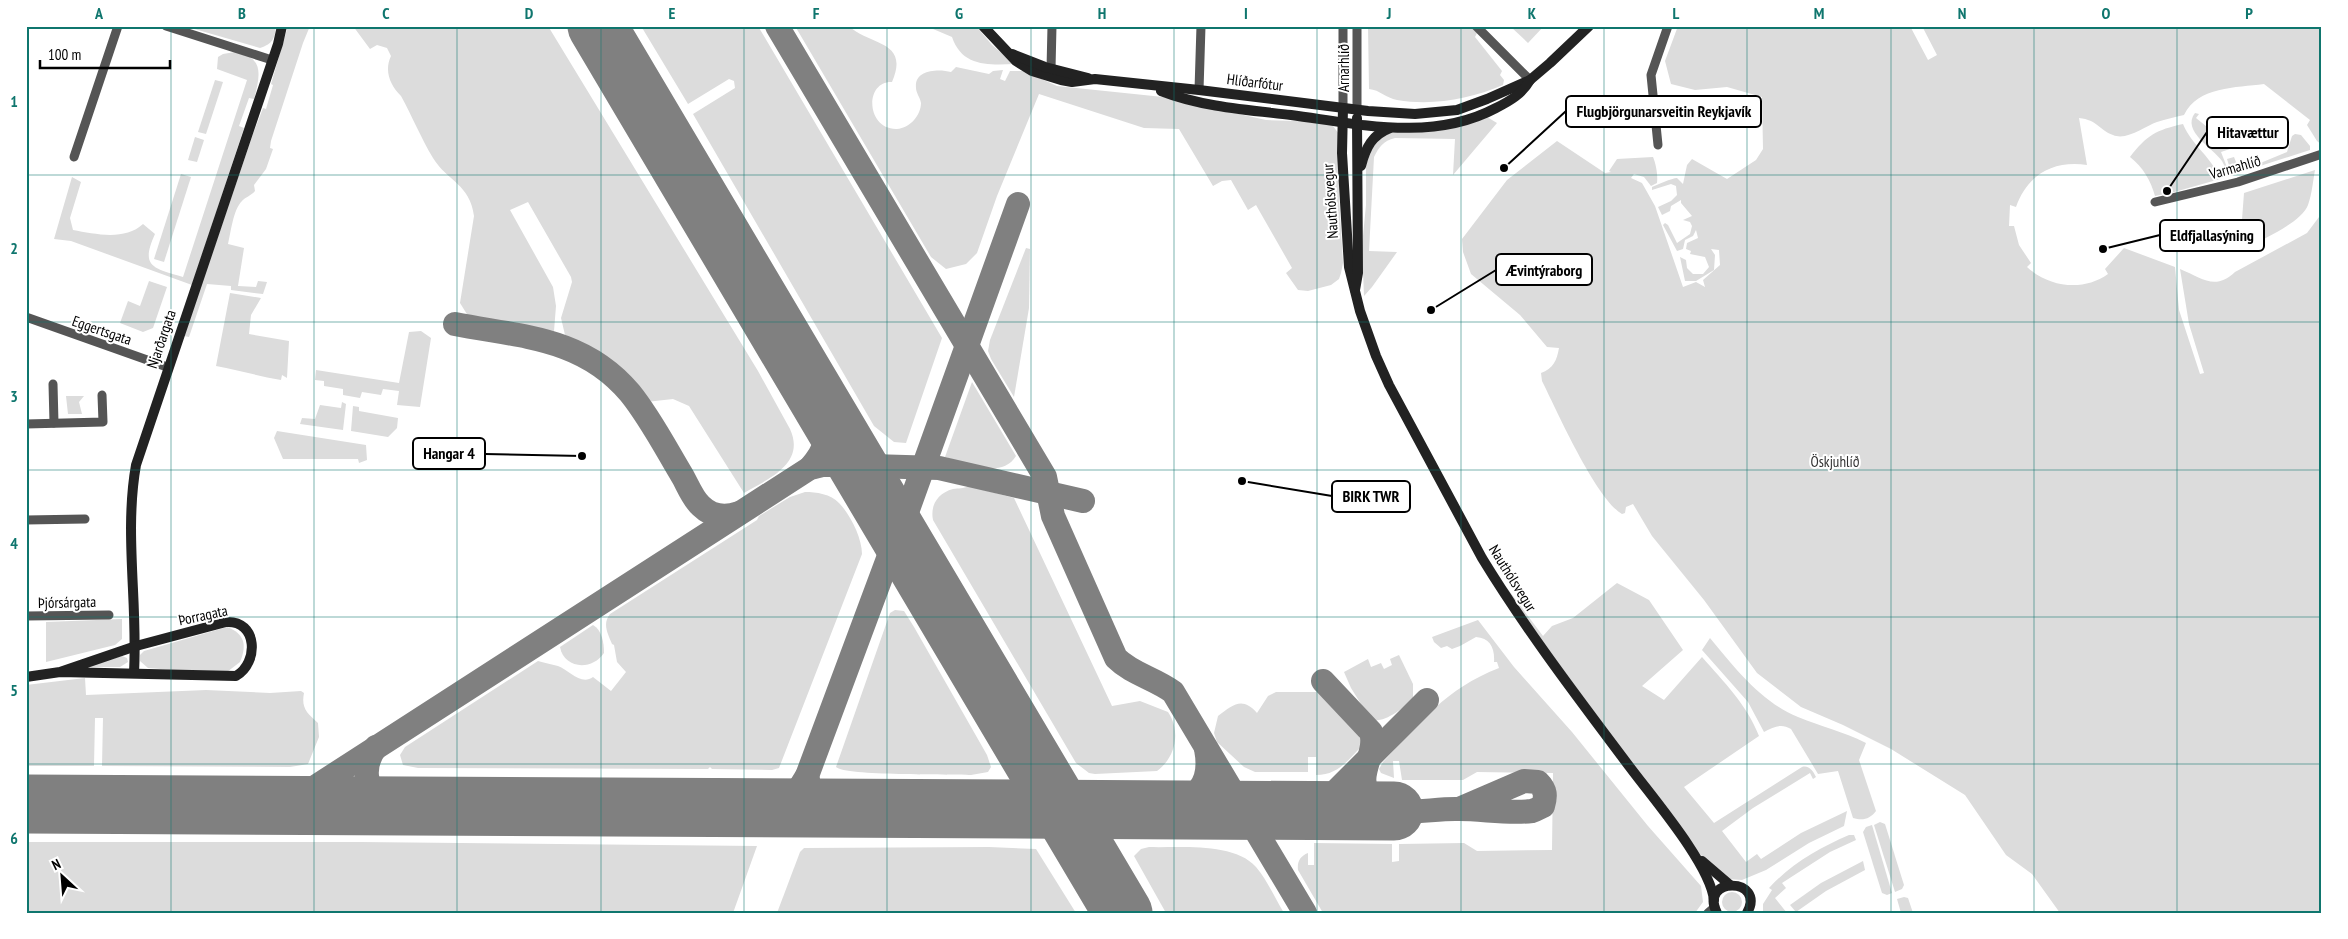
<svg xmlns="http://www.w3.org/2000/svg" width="2348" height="939" font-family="'PT Sans Narrow',sans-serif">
<rect width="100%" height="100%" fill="#fff"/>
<!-- green -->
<g fill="#dcdcdc">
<path d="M184,26H276C275,39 272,44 260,48Z"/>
<path d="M288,26H310L303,43L271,141L270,148L273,149L266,169L254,185L255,191C251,196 245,197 242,201C233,210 231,232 228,244L244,248L238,286L256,287L258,281L267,282L263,294L231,290V286L207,284L189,337L184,336L253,134L263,108L266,109L273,85L271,84Z"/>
<path d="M353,26H548L758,371L790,429C806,464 768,479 744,493L689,406L673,399L646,402L630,380L612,364L565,335L561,318L572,282L571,277L528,202L510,210L553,287L556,306L554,331L470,319L460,303L474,216C470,184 447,181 433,158C421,138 412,116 401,96C390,85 384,71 391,56L387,48L377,45L370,49Z"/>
<path d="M641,26H758L942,338L906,443L894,442L874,426L693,114L735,88L734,81L729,79L688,104Z"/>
<path d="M795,26H849C870,46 910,40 892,82C864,81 866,130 897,129C910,128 921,115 921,103C920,97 916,93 916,88C914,69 939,69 951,72L956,67L989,74L993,71L1003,70L1000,79L1005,81L1010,71H1024L1057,86L1163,97L1266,120L1330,122L1339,134V197L1343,263L1341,273L1339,279L1331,285L1308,291L1298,290L1286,273L1292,268L1256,205L1248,210L1231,180L1222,181L1213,186L1179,129L1144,128L1039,94L997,196L977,253L966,264L946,269L931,257Z"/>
<path d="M926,26H976L992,45L1015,64C989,65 962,67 952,37Z"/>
<path d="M1368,26H1470L1477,33L1475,37L1502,71L1500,75L1504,80L1503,85C1470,99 1433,106 1397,100C1386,98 1380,90 1369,89Z"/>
<path d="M1510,26H1544L1528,43Z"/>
<path d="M1678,26H1910L1928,60L1937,55L1922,26H2322V145L2317,141L2307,125L2310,120L2264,84C2236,88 2198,86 2184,115C2175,117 2166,119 2157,122C2145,126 2127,141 2113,135C2099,130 2098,120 2079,118L2087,165C2053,160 2027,175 2016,207L2010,205L2009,226H2014L2019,245L2031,263L2027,267C2049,287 2083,292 2108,274L2105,269L2124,248L2175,267L2179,310L2200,374L2204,373L2189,324L2180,269C2202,278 2215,291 2235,272L2307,233L2322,213V913H2060L2032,874L2006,855L1965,795L1891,749L1843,725L1801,707L1757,673L1704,600L1652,536L1633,504L1626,507L1625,513L1622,514C1596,499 1557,411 1542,381L1541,373C1553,369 1557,360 1559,348L1547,347L1520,315L1471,274L1463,252L1462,239L1507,180L1557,141L1605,173L1611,172L1609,171L1617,159L1653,157C1656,164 1658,175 1657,183L1651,186L1644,177L1634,174L1631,178L1642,183L1655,206L1683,287L1696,282L1705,287L1703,280L1720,265L1719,250L1711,249L1715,255L1714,270L1696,281H1685L1680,257L1686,260L1687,268L1693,274H1703L1709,267L1705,257L1690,254L1691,251L1686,249L1687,243L1698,238L1696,230L1693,236L1685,240L1683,249L1677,251L1663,225L1665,223L1668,225L1677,243L1690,234L1692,226L1690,222L1683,220L1692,216L1681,203V200L1671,206L1670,211L1662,215L1658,207L1671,201L1677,195L1676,186L1671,184L1652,190V187C1657,185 1672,178 1677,178L1683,184L1687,165L1692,159L1727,179L1756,160L1763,149L1762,97L1727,87L1695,90L1671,84L1665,61Z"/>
<path d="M235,52C265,57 260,76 254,99L249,98L239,126L244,128L192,285L71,241L54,239L72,177L81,182L70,218L73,230C95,234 125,241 143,224L155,234C140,267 153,268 183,277L247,80L217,69L218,57L223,54Z"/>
<path d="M215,80L223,82L206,134L198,132Z"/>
<path d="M2195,113L2199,114L2196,118L2233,148L2221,152L2230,175L2228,176C2226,171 2225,166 2222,161C2213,148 2181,131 2195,113Z"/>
<path d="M1487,117L1497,123L1453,175L1455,139L1395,138C1383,141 1379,147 1374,157L1369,251L1397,252L1372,287L1364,296L1362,246L1366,205V165L1375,141L1390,132Z"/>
<path d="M2183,124C2192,146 2212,157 2220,179L2171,193L2168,190L2165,194L2155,196C2151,181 2143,167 2130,157C2147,135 2156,130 2183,124Z"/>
<path d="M2295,134L2301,135L2310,146V150L2232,175L2227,159L2234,157L2238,167L2243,170L2256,159L2258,164L2287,152L2292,136Z"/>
<path d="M195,137L204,140L197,162L188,160Z"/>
<path d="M2315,170C2313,181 2312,194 2308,205C2302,222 2263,239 2247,248H2242L2240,246L2244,193Z"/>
<path d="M181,174L191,177L164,262L154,259Z"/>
<path d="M1026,248L1030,249L1029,308L1014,397L991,359L988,351L990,340Z"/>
<path d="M149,281L167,287L153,328L143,332L120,323L128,301L140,306Z"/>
<path d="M230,293L261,298L251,315L249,334L289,341L287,378L282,375L281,380C258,376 238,370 216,366Z"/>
<path d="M421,331L431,338L420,407L397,405L399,391L383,389L381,395L362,392L360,398L343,395V389L324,386V381L315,380L316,370L399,383L409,332Z"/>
<path d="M972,382L1016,456C1001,480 966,463 945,457Z"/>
<path d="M66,396H84L79,402L82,414H68Z"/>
<path d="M342,402L346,404L343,430L300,424L302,418L315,419L320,405L341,408Z"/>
<path d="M353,406L359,407V411L398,418L397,428L388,437L351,431Z"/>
<path d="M277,431L366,445L367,460L359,463L358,459H283L274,438Z"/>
<path d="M969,486L1014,498L1112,706L1140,701L1168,712C1181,731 1176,757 1157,771L1095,774L1089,773L1076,763L933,520C930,505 938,493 953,489C959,488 963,489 969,486Z"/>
<path d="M805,492C816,492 831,494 839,503C850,514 862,538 862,554L779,768L772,770L712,769L710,767L708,769L418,768L403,765L400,755L405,747L538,661C544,663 551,664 558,666C569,670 581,686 593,677L611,691L626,672L617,662L614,645L612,644C608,634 602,624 610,614L757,520L759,516L790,497Z"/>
<path d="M1617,583L1649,600L1683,650L1642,686L1664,700L1702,657C1724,682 1747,705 1759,736L1684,787L1714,823L1802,767C1809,765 1813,771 1816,777L1813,779L1810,773L1753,808L1722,831L1746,862L1757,854L1761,859L1801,833L1847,811L1844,826L1809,843L1766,870L1742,880L1728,879L1708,863L1697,851L1508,595L1507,588L1543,636L1552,626L1573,618Z"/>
<path d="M895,610L904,611L914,627L987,755L991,767L988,772L971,775C951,774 845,776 836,767L890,613Z"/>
<path d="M122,619V639L115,645L46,662V622Z"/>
<path d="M1478,620L1514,667L1572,732L1648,826L1701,886L1703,902L1695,913H1323L1298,870C1297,862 1300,856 1308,853V865H1314V843L1392,844V862L1399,861V844L1464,843L1477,851L1552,850L1553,773L1477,772L1463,780H1402L1399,761H1393L1394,778L1381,773L1379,769L1383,762C1421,722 1445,689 1499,668L1497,662H1494C1495,648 1490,638 1476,637L1460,646L1452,649L1447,646L1441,648L1434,642L1432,637Z"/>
<path d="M593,625C602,630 604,643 604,653C592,671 564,669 560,647Z"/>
<path d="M227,627C245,634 247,645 240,662L227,672H198L148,668L140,661V655L144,651Z"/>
<path d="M1710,638C1735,668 1761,702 1798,717C1822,727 1842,731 1866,743L1859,760L1876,811C1870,819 1863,821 1853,818L1838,771L1818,774L1791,729C1781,723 1774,727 1764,732L1748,702L1702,650Z"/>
<path d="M1399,655L1413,684V700C1402,708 1386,723 1371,720L1351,688L1344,672L1368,659L1371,667L1381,663L1384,669L1392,665L1390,659Z"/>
<path d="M122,656L127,658L128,662L120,667H85Z"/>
<path d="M85,678L86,695L206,690L270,693L301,691L304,693C301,708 307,713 318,723L319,737L308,764L290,767L102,766L103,718H95L94,766H26V685Z"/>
<path d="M1276,692H1319C1336,706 1358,722 1362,746C1347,761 1338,775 1316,775V757H1308V772H1255L1244,767L1217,742L1214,733L1218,716C1233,705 1242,696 1257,713L1268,696Z"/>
<path d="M1880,822L1885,824L1904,885L1902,889L1895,892L1874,825Z"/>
<path d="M1872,825L1892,893L1887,895L1882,893L1863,832L1866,827Z"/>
<path d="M1849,835H1854L1856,840L1830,852L1782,883L1786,888L1775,898L1787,913H1763V904L1772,890L1769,888C1791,864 1819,848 1849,835Z"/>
<path d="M26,842H361L757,846L733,913H26Z"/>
<path d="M989,847L1036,849L1076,913H777L800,852L804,848Z"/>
<path d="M1149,847C1180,848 1234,842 1256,867C1267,880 1275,898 1284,913H1166L1134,856L1141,849Z"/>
<path d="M1863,861L1865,870L1826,891L1796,912L1790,905L1821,883Z"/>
<circle cx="1732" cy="902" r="10"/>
<path d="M1904,897L1908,898L1913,913H1901L1897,899Z"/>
</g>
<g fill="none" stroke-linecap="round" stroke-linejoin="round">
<!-- taxiway -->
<g stroke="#808080" stroke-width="24">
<path d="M777,26L1045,477L1053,516L1116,658C1132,674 1154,678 1173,692L1305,913"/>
<path d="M455,324C521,337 583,337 630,393C651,419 666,449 683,477C688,486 693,499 701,506C712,517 725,518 739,513"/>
<path d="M837,430C848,444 858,462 877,464"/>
<path d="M839,466L859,475L870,487"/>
<path d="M810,468C828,447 828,437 825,410"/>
<path d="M920,570L904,534L906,515L1018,204"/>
<path d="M1323,681L1371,732C1378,755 1353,776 1371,797C1376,803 1386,809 1394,811C1412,814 1440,808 1459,809C1483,809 1509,814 1532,811C1536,810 1539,808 1543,806C1546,796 1546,790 1538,782L1524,781L1459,809"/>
<path d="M376,747C363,764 362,790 385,801C392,804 404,804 412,806"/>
<path d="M807,776C809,790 816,800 828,808"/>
<path d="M1234,793C1258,817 1301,815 1328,799L1427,700"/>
<path d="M270,805L298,798L810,468L822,465H838L939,468L1083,501"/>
<path d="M777,808C793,802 798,790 807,776L889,556L892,541L889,518"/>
<path d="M1163,810C1196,799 1213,785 1206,749"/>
</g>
<!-- runway -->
<g stroke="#808080" stroke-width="59">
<path d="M597,26L1123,913"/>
<path d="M26,804L1394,811"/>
</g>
<!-- street -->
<g stroke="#555" stroke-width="9">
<path d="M166,26L272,60"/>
<path d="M1343,26V108"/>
<path d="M1357,26V110"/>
<path d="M1476,26L1530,80"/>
<path d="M1051,69L1052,26"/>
<path d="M1199,90L1201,26"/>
<path d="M1658,145L1651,75L1668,26"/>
<path d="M74,157L118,26"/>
<path d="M2155,202L2238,182L2322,154"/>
<path d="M26,317L167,367"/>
<path d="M53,384L54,423"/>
<path d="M26,424L103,422L102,395"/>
<path d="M26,520L85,519"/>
<path d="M26,616L109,615"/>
<path d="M1708,913L1715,907"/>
</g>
<!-- secondary -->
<g stroke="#222" stroke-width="10">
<path d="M983,26L1016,61L1032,71L1061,80L1072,82L1095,79L1199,90L1368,111L1415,114L1457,110L1487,99L1530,80L1550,63L1589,26"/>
<path d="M1012,54L1045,67L1088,78"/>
<path d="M1161,91C1202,107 1248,110 1291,115C1359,124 1432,142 1496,108C1510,101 1522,94 1530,80"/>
<path d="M1343,108L1342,153L1349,267L1360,311L1376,356L1389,385L1482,558C1526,630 1578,698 1629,766C1652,797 1710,864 1714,900"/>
<path d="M1361,166C1366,147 1372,135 1390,128"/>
<path d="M1355,290L1358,273L1357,118"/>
<path d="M134,672C138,604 124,533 136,465L278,44L282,26"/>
<path d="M26,677L60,672L236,676C259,663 258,620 226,622L136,646L60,672"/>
<path d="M1702,861L1730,885"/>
<path d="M1717,913C1698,876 1767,877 1747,913"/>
</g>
</g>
<!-- grid -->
<path fill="none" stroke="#0f766e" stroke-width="1" stroke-opacity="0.55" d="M171,26V913M314,26V913M457,26V913M601,26V913M744,26V913M887,26V913M1031,26V913M1174,26V913M1317,26V913M1461,26V913M1604,26V913M1747,26V913M1891,26V913M2034,26V913M2177,26V913M26,175H2322M26,322H2322M26,470H2322M26,617H2322M26,764H2322"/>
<g text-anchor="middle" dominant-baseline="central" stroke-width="4" stroke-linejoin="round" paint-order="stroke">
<!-- street labels -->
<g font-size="15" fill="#000" stroke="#fff">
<text transform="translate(1343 68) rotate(-90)">Arnarhlíð</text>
<text transform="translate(1255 82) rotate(7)">Hlíðarfótur</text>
<text transform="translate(2235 167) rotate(-16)">Varmahlíð</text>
<text transform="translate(1330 201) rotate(-94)">Nauthólsvegur</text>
<text transform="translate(102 330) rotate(19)">Eggertsgata</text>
<text transform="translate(161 339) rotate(-71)">Njarðargata</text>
<text transform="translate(1513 578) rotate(58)">Nauthólsvegur</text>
<text transform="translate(67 602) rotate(-1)">Þjórsárgata</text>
<text transform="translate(203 615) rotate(-12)">Þorragata</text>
</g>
<!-- park labels -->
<g font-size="15" fill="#333" stroke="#fff">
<text x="1835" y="461">Öskjuhlíð</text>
</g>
</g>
<!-- callouts -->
<path fill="none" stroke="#000" stroke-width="2" d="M1504 168L1566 111M2167 191L2207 132M2103 249L2160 235M1431 310L1496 270M582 456L485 454M1242 481L1332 496"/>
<g fill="#000" stroke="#fff" stroke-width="2">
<circle cx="1504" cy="168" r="5"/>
<circle cx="2167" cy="191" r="5"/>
<circle cx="2103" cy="249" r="5"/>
<circle cx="1431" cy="310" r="5"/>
<circle cx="582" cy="456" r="5"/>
<circle cx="1242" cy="481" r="5"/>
</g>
<g fill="#fff" stroke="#000" stroke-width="2">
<rect x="1566" y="96" width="195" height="31" rx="5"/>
<rect x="2207" y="117" width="81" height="31" rx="5"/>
<rect x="2160" y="220" width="104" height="31" rx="5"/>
<rect x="1496" y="254" width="96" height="31" rx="5"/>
<rect x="413" y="438" width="72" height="31" rx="5"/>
<rect x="1332" y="481" width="78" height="31" rx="5"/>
</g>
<g font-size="16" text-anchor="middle" font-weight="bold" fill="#000">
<text x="1664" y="117">Flugbjörgunarsveitin Reykjavík</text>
<text x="2248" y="138">Hitavættur</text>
<text x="2212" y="241">Eldfjallasýning</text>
<text x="1544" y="276">Ævintýraborg</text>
<text x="449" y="459">Hangar 4</text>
<text x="1371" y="502">BIRK TWR</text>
</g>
<!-- border -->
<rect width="2348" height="939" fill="none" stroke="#ffffff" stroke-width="55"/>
<!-- north arrow -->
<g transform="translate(62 876) rotate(334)" stroke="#ffffff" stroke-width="4" paint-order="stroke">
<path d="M0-4L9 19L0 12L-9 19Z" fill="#000000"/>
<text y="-8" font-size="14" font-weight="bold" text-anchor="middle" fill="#000000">N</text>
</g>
<!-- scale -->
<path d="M40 60v8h130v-8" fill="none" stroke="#000000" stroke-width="2.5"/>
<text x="48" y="60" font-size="15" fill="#000000" stroke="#ffffff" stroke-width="4" paint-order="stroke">100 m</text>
<rect x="28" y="28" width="2292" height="884" fill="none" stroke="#0f766e" stroke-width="2"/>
<g font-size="16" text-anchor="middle" font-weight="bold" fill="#0f766e">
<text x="99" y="19">A</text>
<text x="242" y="19">B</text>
<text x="386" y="19">C</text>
<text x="529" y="19">D</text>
<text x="672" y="19">E</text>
<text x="816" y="19">F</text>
<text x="959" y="19">G</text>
<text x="1102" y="19">H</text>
<text x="1246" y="19">I</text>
<text x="1389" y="19">J</text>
<text x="1532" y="19">K</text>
<text x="1676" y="19">L</text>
<text x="1819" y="19">M</text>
<text x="1962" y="19">N</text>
<text x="2106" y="19">O</text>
<text x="2249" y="19">P</text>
<text x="14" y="107">1</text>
<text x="14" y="254">2</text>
<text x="14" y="402">3</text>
<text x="14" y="549">4</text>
<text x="14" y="696">5</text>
<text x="14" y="844">6</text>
</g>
</svg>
